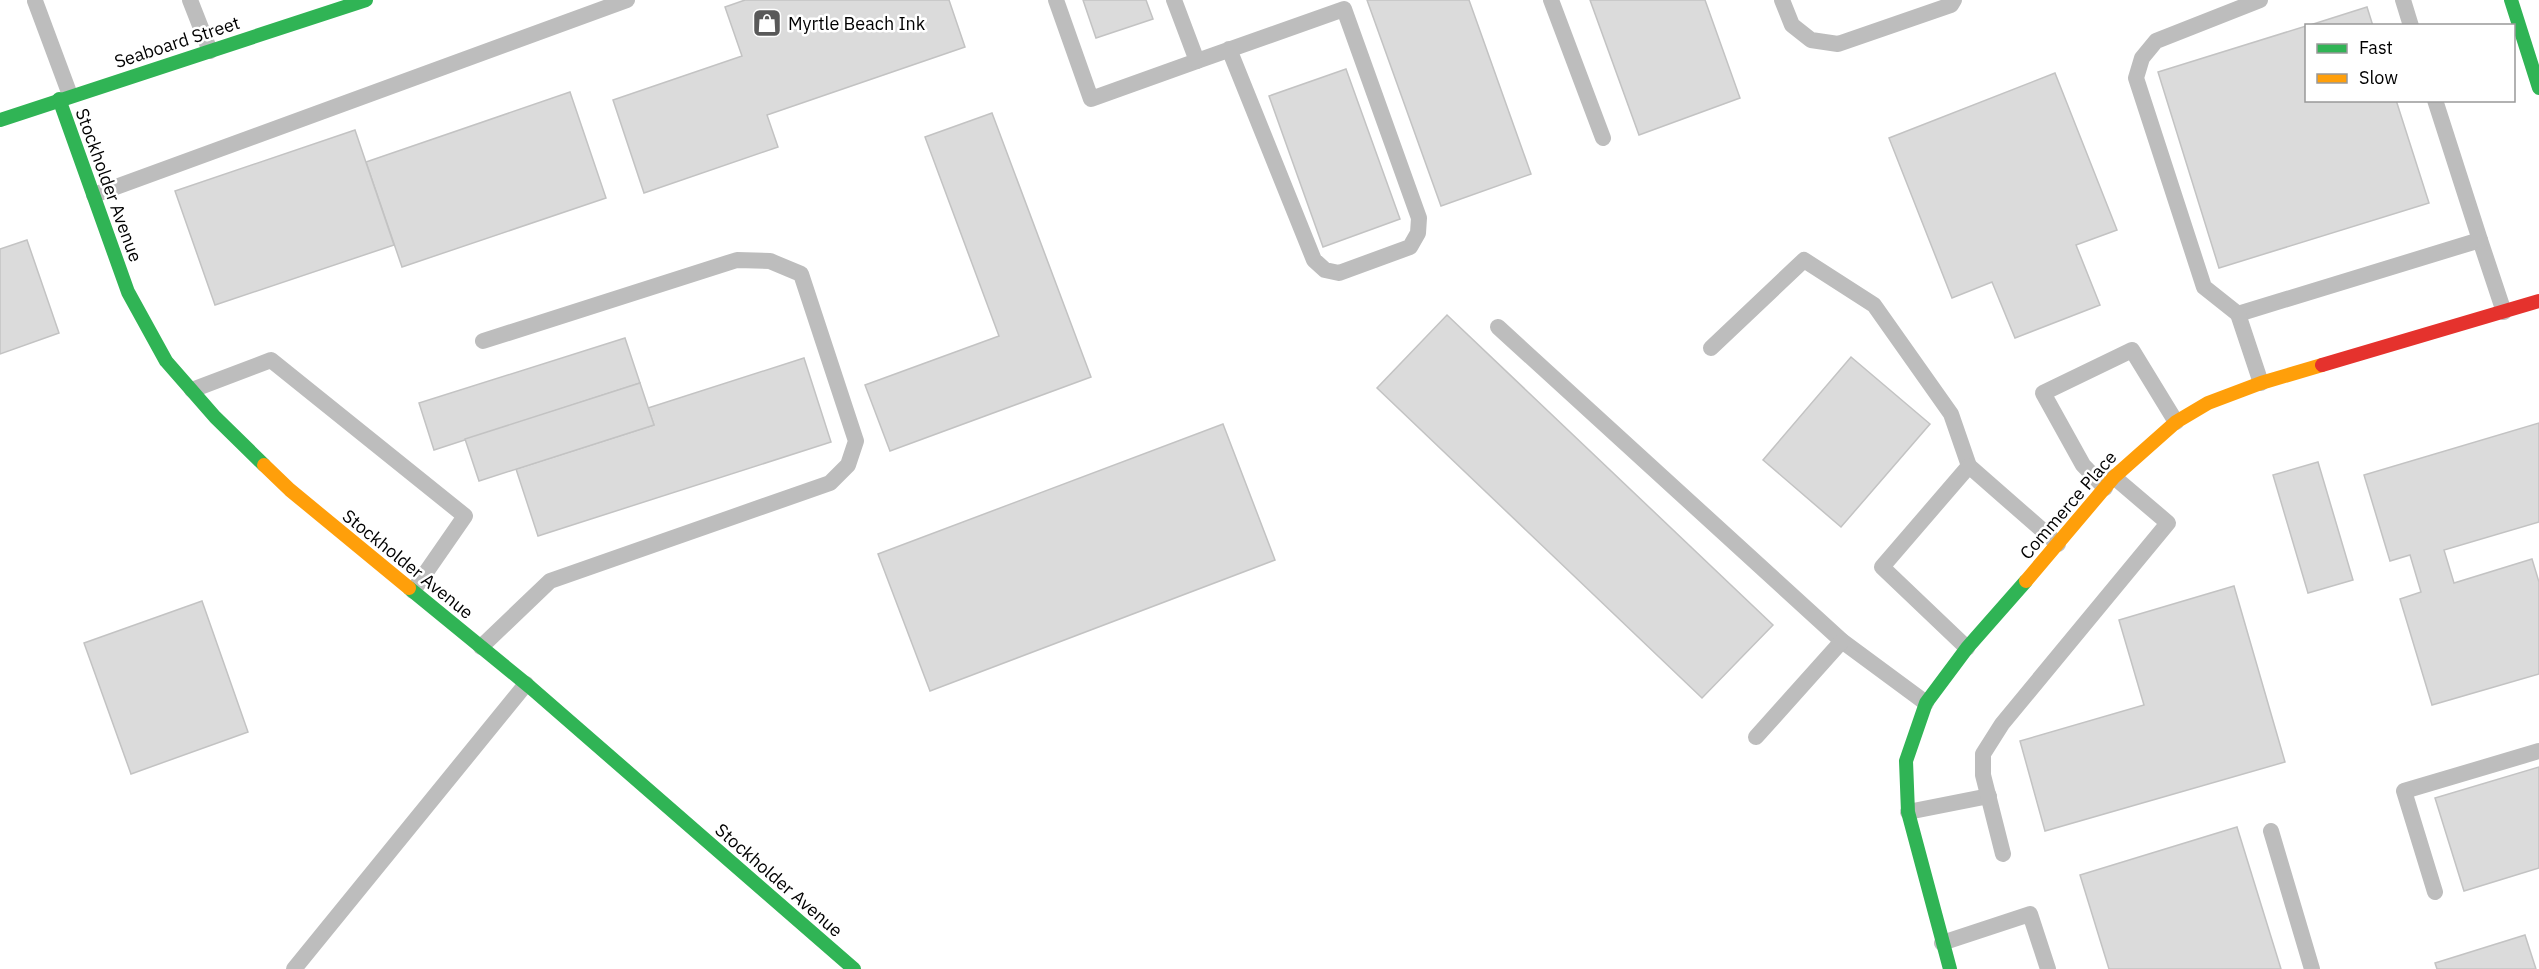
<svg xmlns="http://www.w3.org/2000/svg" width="2539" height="969" font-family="'IBM Plex Sans',sans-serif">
<rect width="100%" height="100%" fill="#fff"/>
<!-- building -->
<g fill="#dbdbdb" stroke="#c3c3c3" stroke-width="1.5">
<path d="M745,0H949L965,47L767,115L778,147L644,193L613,100L742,56L725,7Z"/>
<path d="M1083,0H1146L1153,19L1096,38Z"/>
<path d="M1367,0H1469L1531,174L1441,206Z"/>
<path d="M1590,0H1705L1740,98L1639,135Z"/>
<path d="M2367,7L2373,26H2307Z"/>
<path d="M2306,26V100H2396L2429,203L2219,268L2158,72Z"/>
<path d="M1346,69L1400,219L1323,247L1269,96Z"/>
<path d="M2055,73L2117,230L2076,245L2100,305L2015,338L1992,282L1952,298L1889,138Z"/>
<path d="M570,92L606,198L402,267L366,162Z"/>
<path d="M992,113L1091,377L890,451L865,385L999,336L925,137Z"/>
<path d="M355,130L394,245L215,305L175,191Z"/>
<path d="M27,240L59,333L0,354V249Z"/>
<path d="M1447,315L1773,625L1702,698L1377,388Z"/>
<path d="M625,338L640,383L434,450L419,403Z"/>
<path d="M1851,357L1930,424L1841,527L1763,460Z"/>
<path d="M804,358L831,442L538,536L516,469L654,425L648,408Z"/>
<path d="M640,383L654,425L479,481L465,439Z"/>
<path d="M2539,423V522L2444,550L2454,583L2532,559L2539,582V674L2432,705L2400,599L2421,592L2410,555L2390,561L2364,475Z"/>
<path d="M1223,424L1275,560L930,691L878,554Z"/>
<path d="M2318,462L2353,580L2308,593L2273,475Z"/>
<path d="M2234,586L2285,762L2045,831L2020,741L2144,705L2119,620Z"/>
<path d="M202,601L248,732L131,774L84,643Z"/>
<path d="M2539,767V868L2464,891L2435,798Z"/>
<path d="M2237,827L2281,969H2109L2080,875Z"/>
<path d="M2525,935L2536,969H2437L2435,963Z"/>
</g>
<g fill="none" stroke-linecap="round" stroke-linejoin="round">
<!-- lane -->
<g stroke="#bdbdbd" stroke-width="16">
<path d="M190,0L210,51"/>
<path d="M1056,0L1091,99L1197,61"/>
<path d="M1174,0L1197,61L1344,9L1419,218L1418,233L1410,247L1339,273L1325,270L1314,260L1229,49"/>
<path d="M1551,0L1603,138"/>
<path d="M1782,0L1792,25L1811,40L1838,44L1951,5L1954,0"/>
<path d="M2260,0L2156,41L2142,58L2136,78L2204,287L2238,314L2480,240L2504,312"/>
<path d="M2403,0L2411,26"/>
<path d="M35,1L70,95"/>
<path d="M2435,100L2480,240"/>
<path d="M94,195L627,0"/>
<path d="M2238,314L2261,383"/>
<path d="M1498,327L1842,641L1926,703"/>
<path d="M1711,348L1804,260L1874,305L1951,414L1969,466"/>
<path d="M192,390L271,360L465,516L413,591"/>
<path d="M2105,488L2083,465L2043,393L2132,350L2176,422"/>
<path d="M481,647L550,581L830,483L848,465L856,441L801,274L770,261L737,260L483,341"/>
<path d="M1967,648L1882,567L1969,466L2058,544"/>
<path d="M1756,737L1842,641"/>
<path d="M1908,812L1989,796"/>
<path d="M2271,831L2312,969"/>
<path d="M2003,854L1983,775V754L2002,724L2168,523L2114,477"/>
<path d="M2435,892L2404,791L2539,751"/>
<path d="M1942,943L2030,914L2048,969"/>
<path d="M294,969L526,684"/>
</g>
<!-- fast -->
<g stroke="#30b455" stroke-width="14">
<path d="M2511,0L2539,88"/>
<path d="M59,99L128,292L166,361L215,417L264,465"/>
<path d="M0,120L366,0"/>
<path d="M409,588L530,687L854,969"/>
<path d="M1950,969L1908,812L1906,761L1926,703L1967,648L2026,581"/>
</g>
<!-- slow -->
<g stroke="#ff9f0a" stroke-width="14">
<path d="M264,465L290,490L409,588"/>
<path d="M2026,581L2114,477L2176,422L2208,403L2261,383L2322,365"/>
</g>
<!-- jam -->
<path stroke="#e5322d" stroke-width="14" d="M2322,365L2539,301"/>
</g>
<!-- icons -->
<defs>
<g id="shop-square" transform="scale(1.5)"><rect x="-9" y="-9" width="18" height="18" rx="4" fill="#595959" stroke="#fff"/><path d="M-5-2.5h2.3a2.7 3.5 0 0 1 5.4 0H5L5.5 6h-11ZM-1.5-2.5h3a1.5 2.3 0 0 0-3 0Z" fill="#fff"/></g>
</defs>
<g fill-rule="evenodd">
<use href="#shop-square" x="767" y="23"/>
</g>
<g text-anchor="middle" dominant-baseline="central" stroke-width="5" stroke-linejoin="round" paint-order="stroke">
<!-- poi labels -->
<g font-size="18" fill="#000" stroke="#fff" text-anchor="start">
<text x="788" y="23">Myrtle Beach Ink</text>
</g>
<!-- street labels -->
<g font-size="18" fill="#000" stroke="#fff">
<text transform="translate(177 42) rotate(-18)">Seaboard Street</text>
<text transform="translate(109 185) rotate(70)">Stockholder Avenue</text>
<text transform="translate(2068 505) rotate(-49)">Commerce Place</text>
<text transform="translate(408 564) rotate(39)">Stockholder Avenue</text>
<text transform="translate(779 880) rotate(41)">Stockholder Avenue</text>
</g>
</g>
<!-- legend -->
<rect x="2305" y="24" width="210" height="78" fill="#ffffff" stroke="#999999" stroke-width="1.5"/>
<rect x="2317" y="44" width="30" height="9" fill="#30b455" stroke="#999999" stroke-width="1.5"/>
<text x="2359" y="54" font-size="18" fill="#000000">Fast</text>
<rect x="2317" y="74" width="30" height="9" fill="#ff9f0a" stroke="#999999" stroke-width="1.5"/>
<text x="2359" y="84" font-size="18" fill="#000000">Slow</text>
</svg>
